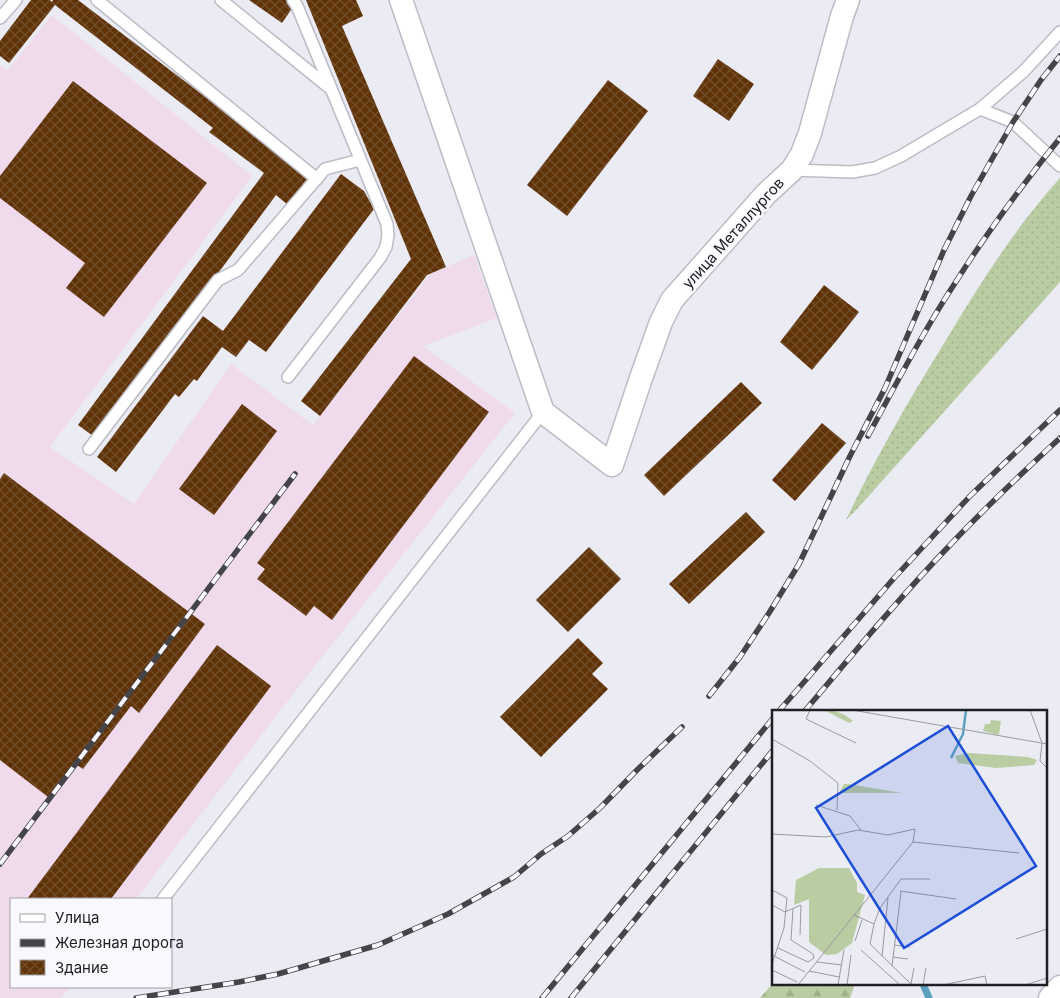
<svg xmlns="http://www.w3.org/2000/svg" width="1060" height="998" font-family="Inter,sans-serif">
<defs>
<pattern id="grass-dots" width="8" height="8" patternUnits="userSpaceOnUse" patternTransform="scale(1.25)"><rect width="8" height="8" fill="#bacca2"/><path d="M2 2h.1M6 6h.1" fill="none" stroke="#9faf8b" stroke-width="1.8" stroke-linecap="round"/></pattern>
<pattern id="forest-firs" width="22" height="20" patternUnits="userSpaceOnUse" patternTransform="scale(1.25)"><rect width="22" height="20" fill="#bacca2"/><path d="M5 1l3.5 6h-7zM16 11l3.5 6h-7z" fill="#9faf8b"/></pattern>
<pattern id="building-cross-hatch" width="8" height="8" patternUnits="userSpaceOnUse" patternTransform="scale(1.25)"><rect width="8" height="8" fill="#603207"/><path d="M0 0l8 8M0 8l8-8" fill="none" stroke="#724e2b"/></pattern>
</defs>
<rect width="100%" height="100%" fill="#ebebf4"/>
<!-- commercial -->
<path fill="#efdbeb" d="M52,15L252,176L50,447L134,504L231,364L313,425L430,274L474,255L497,318L423,346L515,413L339,636L310,672L136,899H11V987H70L61,998H0V65L7,71Z"/>
<!-- grass -->
<path fill="url(#grass-dots)" d="M1060,178V282L857,509L846,520C874,461 906,405 940,350C976,290 1013,230 1060,178Z"/>
<!-- forest -->
<path fill="url(#forest-firs)" d="M774,982V984H855L850,998H760Z"/>
<g fill="none" stroke-linecap="round" stroke-linejoin="round">
<!-- stream -->
<path stroke="#5ba1bf" stroke-width="7" d="M923,984L929,998"/>
</g>
<!-- building -->
<g fill="url(#building-cross-hatch)">
<path d="M31,0H50L52,2L53,0H78L309,176L288,205L276,195L96,438L78,425L264,173L209,132L213,128L55,5L9,63L0,56V41Z"/>
<path d="M249,0H289L295,4L282,23Z"/>
<path d="M306,0H356L363,16L342,26L446,267L427,275L320,416L301,401L411,259Z"/>
<path d="M718,59L754,84L729,121L693,96Z"/>
<path d="M608,80L648,111L567,216L527,185Z"/>
<path d="M73,81L207,183L104,317L66,288L85,263L0,198V176Z"/>
<path d="M341,174L364,191L374,209L266,352L249,340L236,357L222,347L197,381L194,379L179,397L175,394L116,472L97,457L203,316L223,331Z"/>
<path d="M824,285L859,312L837,340L812,370L780,342Z"/>
<path d="M414,356L489,412L332,620L314,606L306,616L257,579L265,569L257,563Z"/>
<path d="M741,382L762,403L664,496L644,475Z"/>
<path d="M242,404L277,431L214,515L179,489Z"/>
<path d="M822,423L846,443L795,501L772,480Z"/>
<path d="M4,473L205,624L139,713L131,706L83,769L74,763L48,797L0,760V479Z"/>
<path d="M746,512L765,532L689,604L669,584Z"/>
<path d="M589,547L621,579L568,632L536,600Z"/>
<path d="M578,638L603,663L592,674L608,689L541,757L500,717Z"/>
<path d="M217,645L271,686L111,899H27Z"/>
</g>
<g fill="none" stroke-linecap="round" stroke-linejoin="round">
<!-- service casing -->
<g stroke="#bcbcc5" stroke-width="14">
<g id="service">
<path d="M97,0L317,179"/>
<path d="M221,0L331,89"/>
<path d="M0,18L16,0"/>
<path d="M980,109L1013,122L1060,166"/>
<path d="M792,170L852,172L875,168L901,156L980,109L1024,71L1060,32"/>
<path d="M288,377L380,258L386,247L388,235L387,224L297,6L293,0"/>
<path d="M89,449L218,280L238,270L325,169L360,160"/>
<path d="M163,899L543,412"/>
</g>
</g>
<!-- minor casing -->
<g stroke="#bcbcc5" stroke-width="25">
<g id="minor">
<path d="M401,0L543,412L612,465L641,378L661,322L672,300L766,194L792,170L802,154L810,133L842,16L848,0"/>
<path d="M1050,998L1060,987"/>
</g>
</g>
<!-- service -->
<use href="#service" stroke="#fff" stroke-width="11"/>
<!-- minor -->
<use href="#minor" stroke="#fff" stroke-width="22"/>
<!-- rail casing -->
<g stroke="#444449" stroke-width="5.5">
<g id="rail">
<path d="M868,436C896,384 924,330 957,280C988,231 1023,184 1060,138"/>
<path d="M709,696L740,657L769,613L799,564L850,456L885,388L944,250L971,196L1013,122L1041,80L1060,56"/>
<path d="M778,712L895,577L971,495L1060,410"/>
<path d="M804,712C852,655 900,597 951,544C986,507 1023,472 1060,438"/>
<path d="M0,864L295,474"/>
<path d="M136,998L239,982L278,974L378,945L448,914L514,877L541,854L568,836L600,808L638,769L682,727"/>
<path d="M542,998L774,717"/>
<path d="M571,998L774,749"/>
</g>
</g>
<!-- rail -->
<use href="#rail" stroke="#f9f8fe" stroke-width="4" stroke-dasharray="11" stroke-linecap="butt"/>
</g>
<g text-anchor="middle" dominant-baseline="central" stroke-width="5" stroke-linejoin="round" paint-order="stroke">
<!-- street labels -->
<g font-size="15" fill="#1f1f23" stroke="#f9f8fe">
<text transform="translate(733 233) rotate(-48)">улица Металлургов</text>
</g>
</g>
<!-- overview -->
<g transform="translate(772 710)">
<rect width="275" height="275" fill="#ebebf4"/>
<path d="M219,10L229,11L227,25L211,21L213,14H218ZM72,74H76L130,83H67Z" fill="#bacca2"/>
<path d="M60,0L73,5L81,11L77,13L54,1ZM197,43L256,47L265,50L262,55L224,58L186,53L183,46ZM47,158H77L85,173V182L93,185L80,233L65,244L54,245L37,232V189L22,195L24,170Z" fill="#bacca2"/>
<path fill="none" stroke="#5ba1bf" stroke-width="2.5" d="M179,48L191,24L194,0"/>
<path fill="none" stroke="#9999a0" stroke-width="1" d="M38,0L34,9L84,33M80,0L275,34M258,0L270,33L268,51L275,58M0,29L38,51L66,73L65,100M44,95L78,106L89,120M0,124L54,127L86,120L116,125L143,119L141,132L26,275M141,132L247,143M0,180L15,188L12,218L0,254M128,181L184,189M0,195L13,202L29,195L28,225M82,205L102,214L98,234L140,275M102,214L108,198L129,169H158M244,229L275,219M83,231L90,210M122,235L138,237M6,238L36,252L42,248L41,244L19,230L21,199M89,240L128,275M0,245L33,262M110,246L116,188M121,247L136,249M45,252L70,255M120,256L129,182M0,260L25,272M37,261L67,267M139,274L142,258M66,275L72,240M75,275L79,245M151,275L154,258M171,275L213,266L215,275M253,275L275,268"/>
<path fill="#1d4ed8" fill-opacity="0.15" stroke="#1d4ed8" stroke-width="2.5" d="M176,16L264,156L132,238L44,98Z"/>
<rect width="275" height="275" fill="none" stroke="#1f1f23" stroke-width="2.5"/>
</g>
<!-- legend -->
<rect x="10" y="898" width="162" height="90" fill="#f9f8fe" stroke="#a2a1a6"/>
<rect x="20" y="914" width="25" height="8" fill="#ffffff" stroke="#a2a1a6"/>
<text x="55" y="923" font-size="15" fill="#1f1f23">Улица</text>
<rect x="20" y="939" width="25" height="8" fill="#444449" stroke="#a2a1a6"/>
<text x="55" y="948" font-size="15" fill="#1f1f23">Железная дорога</text>
<rect x="20" y="960" width="25" height="15" fill="url(#building-cross-hatch)" stroke="#a2a1a6"/>
<text x="55" y="973" font-size="15" fill="#1f1f23">Здание</text>
</svg>
